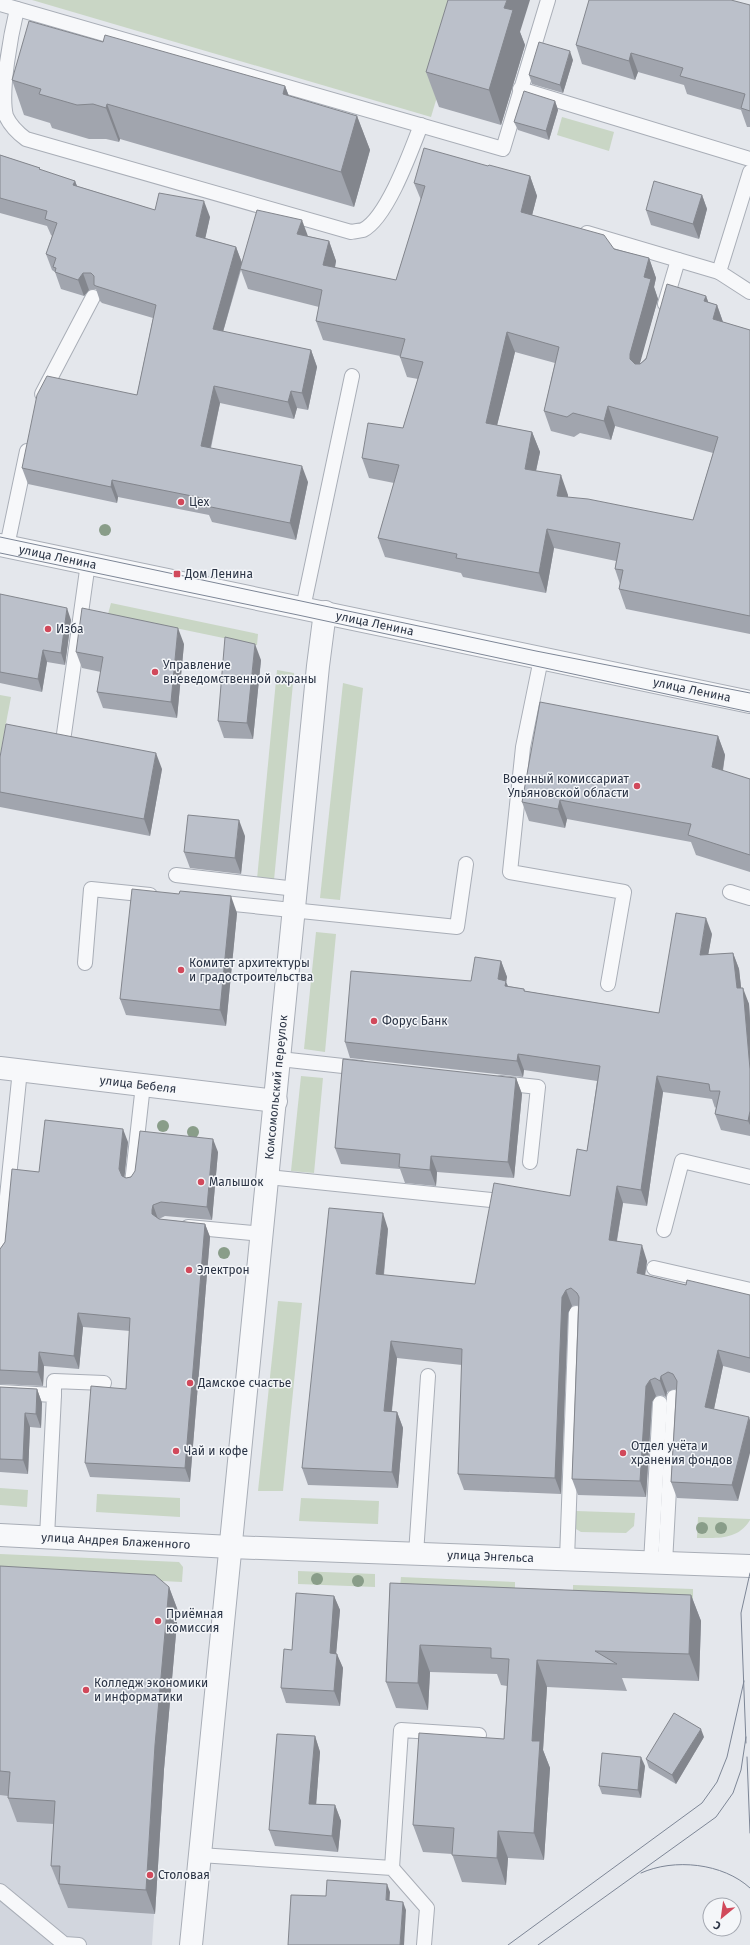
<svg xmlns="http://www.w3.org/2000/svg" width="750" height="1945" font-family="'Fira Sans',sans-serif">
<rect width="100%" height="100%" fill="#e4e7ec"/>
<!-- built -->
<path fill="#d2d6de" d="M0,1590L178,1611L164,1769L152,1945H0Z"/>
<!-- green -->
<g fill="#c9d6c5">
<path d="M32,0H466L431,117Z"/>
<path d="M562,117L614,132L609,151L557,135Z"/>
<path d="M111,603L258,634L257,645L108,614Z"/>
<path d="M277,670L294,673L274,880L257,879Z"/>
<path d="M343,683L363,688L340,900L320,898Z"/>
<path d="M0,695L11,697L0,755Z"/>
<path d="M316,932L336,934L325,1052L304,1049Z"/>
<path d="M301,1076L323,1078L314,1173L291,1171Z"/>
<path d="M278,1301L302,1303L283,1491H258Z"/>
<path d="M0,1488L28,1490L27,1507L0,1505Z"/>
<path d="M97,1494L180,1498V1517L96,1512Z"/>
<path d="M301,1498L379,1501L378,1524L299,1521Z"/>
<path d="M576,1511L635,1513L634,1526L626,1533L581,1532L576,1529Z"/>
<path d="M698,1517L750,1519V1520C738,1540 718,1538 697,1538Z"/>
<path d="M0,1554L179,1562L183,1567L182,1582L0,1573Z"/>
<path d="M298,1571L375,1574V1587L298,1584Z"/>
<path d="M401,1577L515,1582V1591L400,1587Z"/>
<path d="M573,1585L693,1589V1599L573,1595Z"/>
</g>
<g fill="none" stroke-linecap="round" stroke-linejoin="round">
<!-- service casing -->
<g stroke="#a9aeb7" stroke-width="16">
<g id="service">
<path d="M0,4L503,149L548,0"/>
<path d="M17,9C11,34 0,92 6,116C10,125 18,133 26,139L351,232C354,231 359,231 363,230C387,218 411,151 421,125"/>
<path d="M520,89L750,159"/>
<path d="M750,172L719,272L750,292"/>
<path d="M587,233L719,272"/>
<path d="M665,304L678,260"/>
<path d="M42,394L93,297"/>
<path d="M7,546L27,451"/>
<path d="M303,608L352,376"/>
<path d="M541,659L523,747L510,872L624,892L608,984"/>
<path d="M64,734L88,563"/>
<path d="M176,875L296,889"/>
<path d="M730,892L750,898"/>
<path d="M214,902L457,927L466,864"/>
<path d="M85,963L91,889L150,895"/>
<path d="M280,1059L361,1068"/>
<path d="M501,1083L538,1087L530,1162"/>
<path d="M268,1177L491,1200"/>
<path d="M132,1183L143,1085"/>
<path d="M188,1227L263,1234"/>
<path d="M664,1230L682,1161L750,1177"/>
<path d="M1,1255L20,1070"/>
<path d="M654,1268L750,1290"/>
<path d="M0,1392L54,1395L47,1537"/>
<path d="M54,1395V1381L104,1383"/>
<path d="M416,1554L428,1376"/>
<path d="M567,1559L576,1313"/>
<path d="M651,1563L660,1403"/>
<path d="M665,1563L674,1397"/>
<path d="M200,1855L392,1868L427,1908L424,1945"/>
<path d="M392,1868L401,1730L479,1735"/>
<path d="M0,1891L64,1944L79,1945"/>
</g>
</g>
<!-- minor casing -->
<g stroke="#a9aeb7" stroke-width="24">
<g id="minor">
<path id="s1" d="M0,1068L276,1101"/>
<path id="s2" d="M0,1535L231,1547L750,1566"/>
<path id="s3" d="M191,1945L318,666L325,612"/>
</g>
</g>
<!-- tertiary casing -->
<g stroke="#a9aeb7" stroke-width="24">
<g id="tertiary">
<path id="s4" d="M0,545L750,702"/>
</g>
</g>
<!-- service -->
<use href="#service" stroke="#f7f8fa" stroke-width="14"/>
<!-- minor -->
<use href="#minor" stroke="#f7f8fa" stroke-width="22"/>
<!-- tertiary -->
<use href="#tertiary" stroke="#f7f8fa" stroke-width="22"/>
<!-- tram -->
<g stroke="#7d8696" stroke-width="1">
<path d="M0,537L536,651L750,693"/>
<path d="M0,553L298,615L750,712"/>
<path d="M746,1743L741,1613L750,1573"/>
<path d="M747,1757L750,1833"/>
<path d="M641,1873C674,1858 723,1863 750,1888"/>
<path d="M508,1945L702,1803L717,1782L727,1757L744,1681"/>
<path d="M538,1945L716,1817L733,1793L741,1770L746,1737"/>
</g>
</g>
<!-- trees -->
<g fill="#899d89">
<circle cx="105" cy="530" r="6"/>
<circle cx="163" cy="1126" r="6"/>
<circle cx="193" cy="1132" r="6"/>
<circle cx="224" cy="1253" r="6"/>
<circle cx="702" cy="1528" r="6"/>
<circle cx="721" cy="1528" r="6"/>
<circle cx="317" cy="1579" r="6"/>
<circle cx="358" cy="1581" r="6"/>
</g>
<!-- wall -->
<g fill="#a1a5ae" fill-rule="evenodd">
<path d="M750,5V127H747L741,110L687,94L684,85L638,72L635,80L582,64L576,45Z"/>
<path d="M520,32L525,45L501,125L439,107L426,72Z"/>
<path d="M103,42L285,86L289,96L357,116L370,150L354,207L120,139L119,142L106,139H89L52,128L50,123L24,115L12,80Z"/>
<path d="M573,60L563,93L532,84L529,75Z"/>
<path d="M555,101L558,110L549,140L518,130L514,122Z"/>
<path d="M0,155L40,168V170L75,181L77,186L155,210L210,217L205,238L236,247L242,263L308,236L329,241L336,261L335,268L396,280L421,200L414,183L488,166L530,176L537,196L532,215L614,249L649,258L656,278L654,287L658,299L639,364H640L706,296L708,302L717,305L723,322L750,330V634L626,609L619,589L620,584L615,569L616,561L554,548L546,593L463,577L461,573L385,557L378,538L394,483L369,478L362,458L403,428L418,379L407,377L400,357V356L323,340L316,321L319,307L248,289L241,270L223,332L311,350L317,367L308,410L297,408L294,419L220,403L211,448L308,482L296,540L212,522L209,515L118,497L117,503L28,484L22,468L137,395L153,318L102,303L100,301L96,289L89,290L84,296L61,289L55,272L52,270L46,254L52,236L51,235L47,226L0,213ZM515,352L555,363L544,411L551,431L574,437L580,433L611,440L615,426L713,453L693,520L568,497V495L536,471L540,452L532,432L497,425Z"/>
<path d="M702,195L707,209L699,239L651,225L646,210Z"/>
<path d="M0,594L71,620L65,665L47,662L42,692L0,683Z"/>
<path d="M184,644L177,718L103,708L97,692L101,672L82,668L76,652Z"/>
<path d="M261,660L253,739L224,738L218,721Z"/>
<path d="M718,736L725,755L723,771L750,779V872L696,855L691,842L567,819L565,828L529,821L522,802Z"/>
<path d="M0,757L162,769L150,836L0,807Z"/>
<path d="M245,836L241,874L190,868L184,852Z"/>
<path d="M179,894L237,913L226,1026L126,1015L120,999Z"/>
<path d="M712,934L708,955L733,953L739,969L741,988L749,1004L750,1020V1136L721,1130L715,1114L716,1107L715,1108L712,1099L663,1092L647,1206L623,1203L617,1241L647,1261L645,1275L686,1285L750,1295V1373L723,1366L714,1409L738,1501L677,1498L671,1482L676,1389H674L667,1392L666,1397L661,1395L656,1396L652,1402L646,1497L578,1495L572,1479L578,1306L577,1305L572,1306L568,1313L561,1494L464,1490L458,1474L462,1365L397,1358L392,1411L397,1412L403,1428L398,1488L308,1485L302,1468L388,1229L384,1275L475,1284L570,1196L587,1151L597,1081L524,1070L523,1077L350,1058L345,1042L471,981L501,961L507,977L506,982L508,986L524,989L525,991L659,1013Z"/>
<path d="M516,1078L522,1094L514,1178L437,1172L436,1186L405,1183L400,1169L341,1164L335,1148Z"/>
<path d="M128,1142L124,1177L126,1178L218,1152L212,1220L165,1216L159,1219L205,1224L210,1237L190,1482L90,1477L85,1463L126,1389L130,1331L83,1327L79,1369L44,1366L43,1386L0,1384V1249L5,1242L39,1172Z"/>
<path d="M0,1387L37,1389L42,1403L41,1428L30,1427L28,1474L0,1472Z"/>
<path d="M0,1566L169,1587L178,1611L164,1769L155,1914L68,1908L51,1866L54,1824L17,1822L8,1798V1796L0,1795Z"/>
<path d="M390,1583L691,1595L701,1621L699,1681L622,1678L627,1691L547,1687L543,1750L550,1768L544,1860L508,1858L506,1885L462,1882L452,1854L423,1852L413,1825L504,1739L507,1686L501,1685L497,1674L430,1672L428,1710L396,1708L386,1682Z"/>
<path d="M334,1596L340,1610L336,1653L343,1668L340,1706L286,1703L281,1688L292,1650Z"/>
<path d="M315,1736L320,1752L316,1804L335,1805L341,1821L338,1852L275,1846L269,1830Z"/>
<path d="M704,1737L676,1784L649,1768L646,1759Z"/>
<path d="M645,1766L641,1798L602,1794L599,1786Z"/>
</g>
<!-- shaded-wall -->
<g fill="#83868d">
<path d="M507,0H530L520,32L525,45L501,125L489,90L504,8Z"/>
<path d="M570,51L573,60L563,93L560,85Z"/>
<path d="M631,53L638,72L635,80L629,61Z"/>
<path d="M285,86L298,121L283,94Z"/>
<path d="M555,101L558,110L549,140L546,131Z"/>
<path d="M107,104L120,139L119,142L106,108Z"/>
<path d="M357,116L370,150L354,207L341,172Z"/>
<path d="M530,176L537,196L528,231L521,212Z"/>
<path d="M75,181L81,197L73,185Z"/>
<path d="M702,195L707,209L699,239L693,224Z"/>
<path d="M204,201L210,217L202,253L196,236Z"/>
<path d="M302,220L309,239L297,234Z"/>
<path d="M329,241L336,261L331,285L323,265Z"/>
<path d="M236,247L242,263L219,346L213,329Z"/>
<path d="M649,258L656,278L654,287L658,299L637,374L630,359V354L644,277Z"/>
<path d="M83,273L89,290L84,296L78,280Z"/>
<path d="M706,296L713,315L704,301Z"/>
<path d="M717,305L724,325L713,319Z"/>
<path d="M507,332L515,352L493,442L486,423Z"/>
<path d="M311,350L317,367L308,410L302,393Z"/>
<path d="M214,386L220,403L207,463L201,446Z"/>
<path d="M291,391L297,408L294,419L288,402Z"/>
<path d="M608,406L615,426L611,440L604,421Z"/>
<path d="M532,432L540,452L532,489L525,469Z"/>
<path d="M302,466L308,482L296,540L290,523Z"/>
<path d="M561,475L568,495L564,515L557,496Z"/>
<path d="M112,480L118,497L117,503L111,487Z"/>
<path d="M547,529L554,548L546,593L539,573Z"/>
<path d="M67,608L71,620L65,665L61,653Z"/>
<path d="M178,628L184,644L177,718L171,702Z"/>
<path d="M255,644L261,660L253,739L247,723Z"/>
<path d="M43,650L47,662L42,692L38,679Z"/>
<path d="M718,736L725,755L720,787L712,767Z"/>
<path d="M156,753L162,769L150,836L144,819Z"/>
<path d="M560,800L567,819L565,828L558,809Z"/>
<path d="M239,820L245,836L241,874L235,858Z"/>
<path d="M231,896L237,913L226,1026L220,1010Z"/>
<path d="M706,918L712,934L705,972L700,955Z"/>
<path d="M733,953L739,969L743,1004L737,988Z"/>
<path d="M501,961L507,977L506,982L512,997L498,979Z"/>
<path d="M743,988L749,1004L750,1020V1069Z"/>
<path d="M518,1054L524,1070L523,1077L517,1061Z"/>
<path d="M657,1076L663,1092L647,1206L641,1190Z"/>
<path d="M516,1078L522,1094L514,1178L508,1162Z"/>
<path d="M750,1111V1125L748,1121Z"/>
<path d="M123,1129L128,1142L124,1182L119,1169Z"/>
<path d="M213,1139L218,1152L212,1220L207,1207Z"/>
<path d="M431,1156L437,1172L436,1186L430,1170Z"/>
<path d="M617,1186L623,1203L614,1256L609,1240Z"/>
<path d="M153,1205L158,1219L152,1214V1210Z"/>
<path d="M383,1213L388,1229L382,1290L376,1274Z"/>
<path d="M205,1224L210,1237L190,1482L185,1468Z"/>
<path d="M642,1245L647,1261L643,1289L637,1273Z"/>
<path d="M566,1290L572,1306L568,1313L561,1494L555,1478L562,1297Z"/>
<path d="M78,1313L83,1327L79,1369L74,1356Z"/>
<path d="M391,1341L397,1358L390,1427L384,1411Z"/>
<path d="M718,1350L723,1366L711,1423L705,1407Z"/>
<path d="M39,1352L44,1366L43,1386L38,1372Z"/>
<path d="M661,1376L667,1392L666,1397L660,1381Z"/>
<path d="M650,1380L656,1396L652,1402L646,1497L640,1481L646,1386Z"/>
<path d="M37,1389L42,1403L41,1428L36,1414Z"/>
<path d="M397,1412L403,1428L398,1488L392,1472Z"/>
<path d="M25,1413L30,1427L28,1474L23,1460Z"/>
<path d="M749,1417L750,1420V1453L738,1501L732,1485Z"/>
<path d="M169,1587L178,1611L164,1769L155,1914L146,1890L155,1745Z"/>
<path d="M691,1595L701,1621L699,1681L689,1654Z"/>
<path d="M334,1596L340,1610L335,1667L330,1653Z"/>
<path d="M420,1645L430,1672L428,1710L418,1683Z"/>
<path d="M337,1654L343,1668L340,1706L334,1691Z"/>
<path d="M537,1660L547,1687L543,1750L550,1768L544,1860L534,1833L532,1741Z"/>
<path d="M701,1729L704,1737L676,1784L672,1775Z"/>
<path d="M315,1736L320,1752L315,1820L309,1804Z"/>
<path d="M641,1757L645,1766L641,1798L638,1790Z"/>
<path d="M335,1805L341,1821L338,1852L332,1836Z"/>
<path d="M498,1831L508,1858L506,1885L497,1858Z"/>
<path d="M387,1884L390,1892L389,1909L386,1900Z"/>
<path d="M403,1902L406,1910L404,1945H400Z"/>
</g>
<!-- building -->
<g fill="#bbc0ca" stroke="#83868d" fill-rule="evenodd">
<path d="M448,0H507L504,8L513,10L489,90L426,72Z"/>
<path d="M589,0H731L750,5V111L741,108L745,94L680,76L683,68L631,53L629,61L576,45Z"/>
<path d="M29,21L103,42L105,35L285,86L283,94L357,116L341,172L107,104L106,108L93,104L77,105L39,94L41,89L12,80Z"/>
<path d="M539,42L570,51L560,85L529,75Z"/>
<path d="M524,91L555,101L546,131L514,122Z"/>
<path d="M424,148L488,166L489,165L530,176L521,212L604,235L614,249L649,258L644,277L651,279L630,354V359L635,364H640L646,359L667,284L706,296L704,301L717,305L713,319L750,330V616L619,589L623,570L615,569L620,543L547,529L539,573L456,558L457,554L378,538L399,465L362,458L368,423L403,428L423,362L400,357L405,339L316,321L322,290L240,269L257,210L302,220L297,234L329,241L323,265L396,280L425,186L414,183ZM507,332L559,347L544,411L567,417L573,413L604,421L608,406L718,437L693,520L588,499L557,496L561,475L525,469L532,432L486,423Z"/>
<path d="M0,155L40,168L39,169L75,181L73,185L155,210L159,193L204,201L196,236L236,247L213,329L311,350L302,393L291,391L288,402L214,386L201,446L302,466L290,523L206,506L207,499L112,480L111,487L22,468L37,395L47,376L137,395L156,305L96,286L94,285V276L91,273H83L78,280L55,272L56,268L53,267L56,258L46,254L57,223L45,219L47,211L0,198Z"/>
<path d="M654,181L702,195L693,224L646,210Z"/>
<path d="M0,594L67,608L61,653L43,650L38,679L0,672Z"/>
<path d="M82,608L178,628L171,702L97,692L103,657L76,652Z"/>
<path d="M225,637L255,644L247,723L218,721Z"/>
<path d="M540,702L718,736L712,767L750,779V855L688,835L691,824L560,800L558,809L522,802Z"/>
<path d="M6,724L156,753L144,819L0,792V757Z"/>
<path d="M188,815L239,820L235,858L184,852Z"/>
<path d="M132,889L179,894L180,891L231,896L220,1010L120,999Z"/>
<path d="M676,913L706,918L700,955L733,953L737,988H743L750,1069V1111L748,1121L715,1114L720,1091H710L709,1084L657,1076L641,1190L617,1186L609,1240L642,1245L637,1273L686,1285L687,1280L750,1295V1358L718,1350L705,1407L749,1417L732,1485L671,1482L677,1381L673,1374L668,1372L661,1376L660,1381L655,1378L650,1380L646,1386L640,1481L572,1479L579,1297L577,1293L571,1288L566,1290L562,1297L555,1478L458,1474L462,1349L391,1341L384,1411L397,1412L392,1472L302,1468L329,1208L383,1213L376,1274L475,1284L494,1183L570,1196L577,1149L587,1151L600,1066L518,1054L517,1061L345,1042L351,971L471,981L475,957L501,961L498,979L506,981L505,986L524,989V991L659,1013Z"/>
<path d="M343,1059L516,1078L508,1162L431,1156L430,1170L399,1167L400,1154L335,1148Z"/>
<path d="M45,1120L123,1129L119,1169L122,1176L126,1178L131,1177L135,1171L140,1131L213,1139L207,1207L161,1202L153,1205L152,1210V1214L159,1219L205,1224L185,1468L85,1463L91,1386L126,1389L130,1318L78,1313L74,1356L39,1352L38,1372L0,1370V1249L5,1242L12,1169L39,1172Z"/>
<path d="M0,1387L37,1389L36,1414L25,1413L23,1460L0,1459Z"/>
<path d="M0,1566L155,1575L169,1587L155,1745L146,1890L59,1884L60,1866H51L55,1801L8,1798L10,1772L0,1771Z"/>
<path d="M390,1583L691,1595L689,1654L595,1651L617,1664L537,1660L532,1741H540L534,1833L498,1831L497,1858L452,1855L454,1828L413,1825L419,1733L504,1739L509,1659L491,1658V1648L420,1645L418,1683L386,1682Z"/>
<path d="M296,1593L334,1596L330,1653L337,1654L334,1691L281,1688L284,1649L292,1650Z"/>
<path d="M674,1713L701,1729L672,1775L646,1759Z"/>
<path d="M277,1734L315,1736L309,1804L335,1805L332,1836L269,1830Z"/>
<path d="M602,1753L641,1757L638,1790L599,1786Z"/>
<path d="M327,1880L387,1884L386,1900L403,1902L400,1945H288L291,1895L326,1896Z"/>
</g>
<!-- markers -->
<g fill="#d1495b" stroke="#f4f6f9" stroke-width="1.5">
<circle cx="181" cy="502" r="4"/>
<rect x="173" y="570" width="8" height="8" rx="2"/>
<circle cx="48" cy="629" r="4"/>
<circle cx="155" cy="672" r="4"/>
<circle cx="637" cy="786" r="4"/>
<circle cx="181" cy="970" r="4"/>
<circle cx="374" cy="1021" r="4"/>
<circle cx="201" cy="1182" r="4"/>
<circle cx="189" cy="1270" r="4"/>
<circle cx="190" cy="1383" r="4"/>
<circle cx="176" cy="1451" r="4"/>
<circle cx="623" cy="1453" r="4"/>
<circle cx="158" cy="1621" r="4"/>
<circle cx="86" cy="1690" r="4"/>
<circle cx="150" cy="1875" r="4"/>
</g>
<g text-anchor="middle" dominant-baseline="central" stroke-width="3" stroke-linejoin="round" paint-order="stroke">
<!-- poi labels -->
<g font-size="12" fill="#2b3445" stroke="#f4f6f9" text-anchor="start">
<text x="189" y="502">Цех</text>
<text x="185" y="574">Дом Ленина</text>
<text x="56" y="629">Изба</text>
<text x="163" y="665">Управление<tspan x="163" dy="14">вневедомственной охраны</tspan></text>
<text x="629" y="779" text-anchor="end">Военный комиссариат<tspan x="629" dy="14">Ульяновской области</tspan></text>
<text x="189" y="963">Комитет архитектуры<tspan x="189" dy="14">и градостроительства</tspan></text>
<text x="382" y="1021">Форус Банк</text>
<text x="209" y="1182">Малышок</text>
<text x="197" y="1270">Электрон</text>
<text x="198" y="1383">Дамское счастье</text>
<text x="631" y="1446">Отдел учёта и<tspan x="631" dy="14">хранения фондов</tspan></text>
<text x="184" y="1451">Чай и кофе</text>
<text x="166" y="1614">Приёмная<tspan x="166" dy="14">комиссия</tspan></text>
<text x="94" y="1683">Колледж экономики<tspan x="94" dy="14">и информатики</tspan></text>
<text x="158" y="1875">Столовая</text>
</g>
<!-- street labels -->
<g font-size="12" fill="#2b3445" stroke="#f4f6f9">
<text stroke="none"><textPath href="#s4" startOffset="59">улица Ленина</textPath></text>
<text stroke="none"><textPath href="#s4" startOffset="383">улица Ленина</textPath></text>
<text stroke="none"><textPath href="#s4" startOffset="707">улица Ленина</textPath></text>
<text stroke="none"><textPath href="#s1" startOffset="139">улица Бебеля</textPath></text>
<text stroke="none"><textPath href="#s3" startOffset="862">Комсомольский переулок</textPath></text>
<text stroke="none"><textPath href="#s2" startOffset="116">улица Андрея Блаженного</textPath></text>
<text stroke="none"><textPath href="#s2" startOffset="491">улица Энгельса</textPath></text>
</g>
</g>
<!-- north arrow -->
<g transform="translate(722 1917) rotate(209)"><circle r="19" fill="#f4f6f9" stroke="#a4a8b1"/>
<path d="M0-3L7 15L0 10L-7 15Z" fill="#d1495b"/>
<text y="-6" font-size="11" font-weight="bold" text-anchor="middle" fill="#2b3445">С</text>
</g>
</svg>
